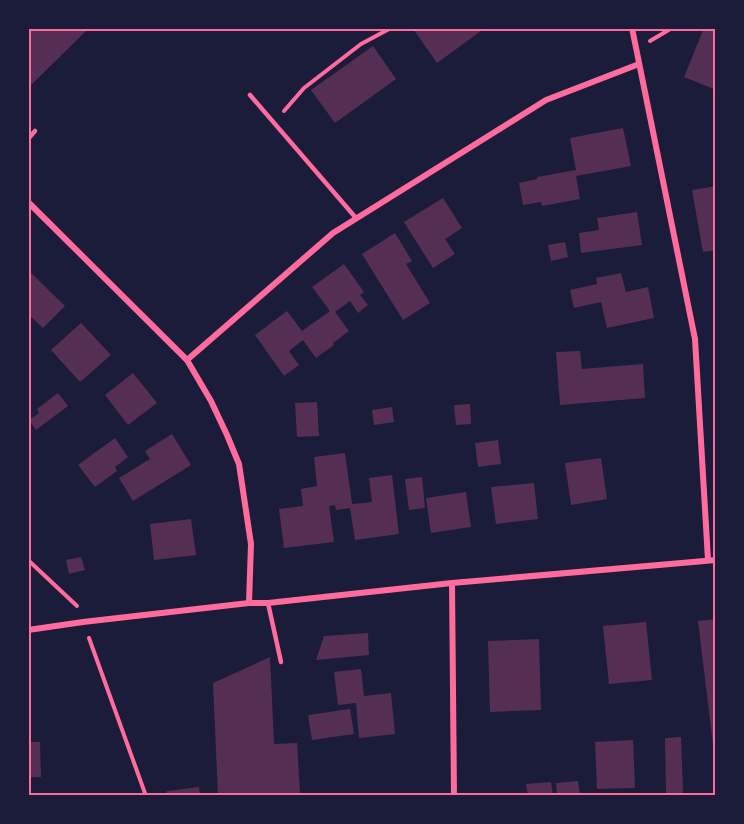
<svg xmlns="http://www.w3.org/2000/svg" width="744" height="824" font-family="'Crimson Pro',serif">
<rect width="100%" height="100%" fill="#1b1b3a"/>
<!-- building -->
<g fill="#542f53">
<path d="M28,28H89L28,88Z"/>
<path d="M416,28H485L437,63L414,30Z"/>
<path d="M704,28H716V90L684,77Z"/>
<path d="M373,46L396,79L335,123L311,90Z"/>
<path d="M623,128L631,166L576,176L580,199L542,206L541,202L523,205L519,183L537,179V177L576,170L570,138Z"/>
<path d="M716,186V250L703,252L692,190Z"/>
<path d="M443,198L462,228L445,239L455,254L433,268L404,222Z"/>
<path d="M637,212L642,245L581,253L579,233L599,230L597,218Z"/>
<path d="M395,233L412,261L406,264L430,303L403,320L362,254Z"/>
<path d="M565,242L568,257L551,261L548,245Z"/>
<path d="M344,264L364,292L360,295L368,305L358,313L350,301L335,312L349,331L333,343L334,345L316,358L303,340L289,351L299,365L284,376L255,335L287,311L302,331L330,311L312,287Z"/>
<path d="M28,270L65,306L43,328L28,314Z"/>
<path d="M621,273L626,292L648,287L654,318L607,328L601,302L574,308L570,290L597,284L596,278Z"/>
<path d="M81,323L111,355L80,382L51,350Z"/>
<path d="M580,351L582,369L643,364L645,398L560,405L556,352Z"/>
<path d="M133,373L157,403L128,425L105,395Z"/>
<path d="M58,393L68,406L36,430L29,420L39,413L37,409Z"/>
<path d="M317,402L319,436L297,437L295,403Z"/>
<path d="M470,404L471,424L456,425L454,405Z"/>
<path d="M392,407L394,422L374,425L372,410Z"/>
<path d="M172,434L191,465L133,501L119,478L150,459L145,451Z"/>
<path d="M115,438L128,457L115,467L117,471L95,487L78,465Z"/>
<path d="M498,440L501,464L478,467L475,443Z"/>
<path d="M345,453L352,504L372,502L369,478L392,475L399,534L355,540L350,508L336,510L335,505L329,506L334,542L284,548L279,509L303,506L301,489L317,486L314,457Z"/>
<path d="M601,458L607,499L571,505L565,463Z"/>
<path d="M422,477L425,508L409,510L405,479Z"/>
<path d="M534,483L538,519L496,524L491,487Z"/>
<path d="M466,492L471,527L431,533L426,498Z"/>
<path d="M191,519L196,555L154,560L150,524Z"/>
<path d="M81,557L85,570L69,574L66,560Z"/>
<path d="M716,619V753H714L698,621Z"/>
<path d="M646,622L652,680L609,684L603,626Z"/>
<path d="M368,633L369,655L316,660L324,636Z"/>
<path d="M539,639L541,710L490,712L488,641Z"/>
<path d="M270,657L274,744L297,743L300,793L251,796H218L213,683Z"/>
<path d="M361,669L364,696L391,693L395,734L359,738L356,703L338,705L334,672Z"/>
<path d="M350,709L354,734L312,740L308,715Z"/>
<path d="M681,737L683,793H666L665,738Z"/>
<path d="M633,740L635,788L597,789L595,742Z"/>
<path d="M28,742H40L41,777H28Z"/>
<path d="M578,781L580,796H557L556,783Z"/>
<path d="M551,782L553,796H528L526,784Z"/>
<path d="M199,787L200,796H167V791Z"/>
</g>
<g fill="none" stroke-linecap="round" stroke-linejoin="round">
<!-- path -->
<g stroke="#ff6b9d" stroke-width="4">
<path d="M650,41L672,28"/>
<path d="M284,111L304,88L361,44L391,28"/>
<path d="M28,560L77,606"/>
<path d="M89,638L146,796"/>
</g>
<!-- service -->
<g stroke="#ff6b9d" stroke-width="4.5">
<path d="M250,95L356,218"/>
<path d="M28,139L35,131"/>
<path d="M268,603L281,662"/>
</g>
<!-- minor -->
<g stroke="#ff6b9d" stroke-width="6">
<path d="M632,28L695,339L708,560"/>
<path d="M28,202L187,360L211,401L227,435L239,464L251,544L249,603"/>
<path d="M187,360L333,233L546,100L639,64"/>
<path d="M452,583L454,796"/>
<path d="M28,630L83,622L249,603H268L452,583L716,560"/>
</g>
</g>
<!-- border -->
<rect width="744" height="824" fill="none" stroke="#1b1b3a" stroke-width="60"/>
<rect x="30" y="30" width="684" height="764" fill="none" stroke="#ff6b9d" stroke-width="2"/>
</svg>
